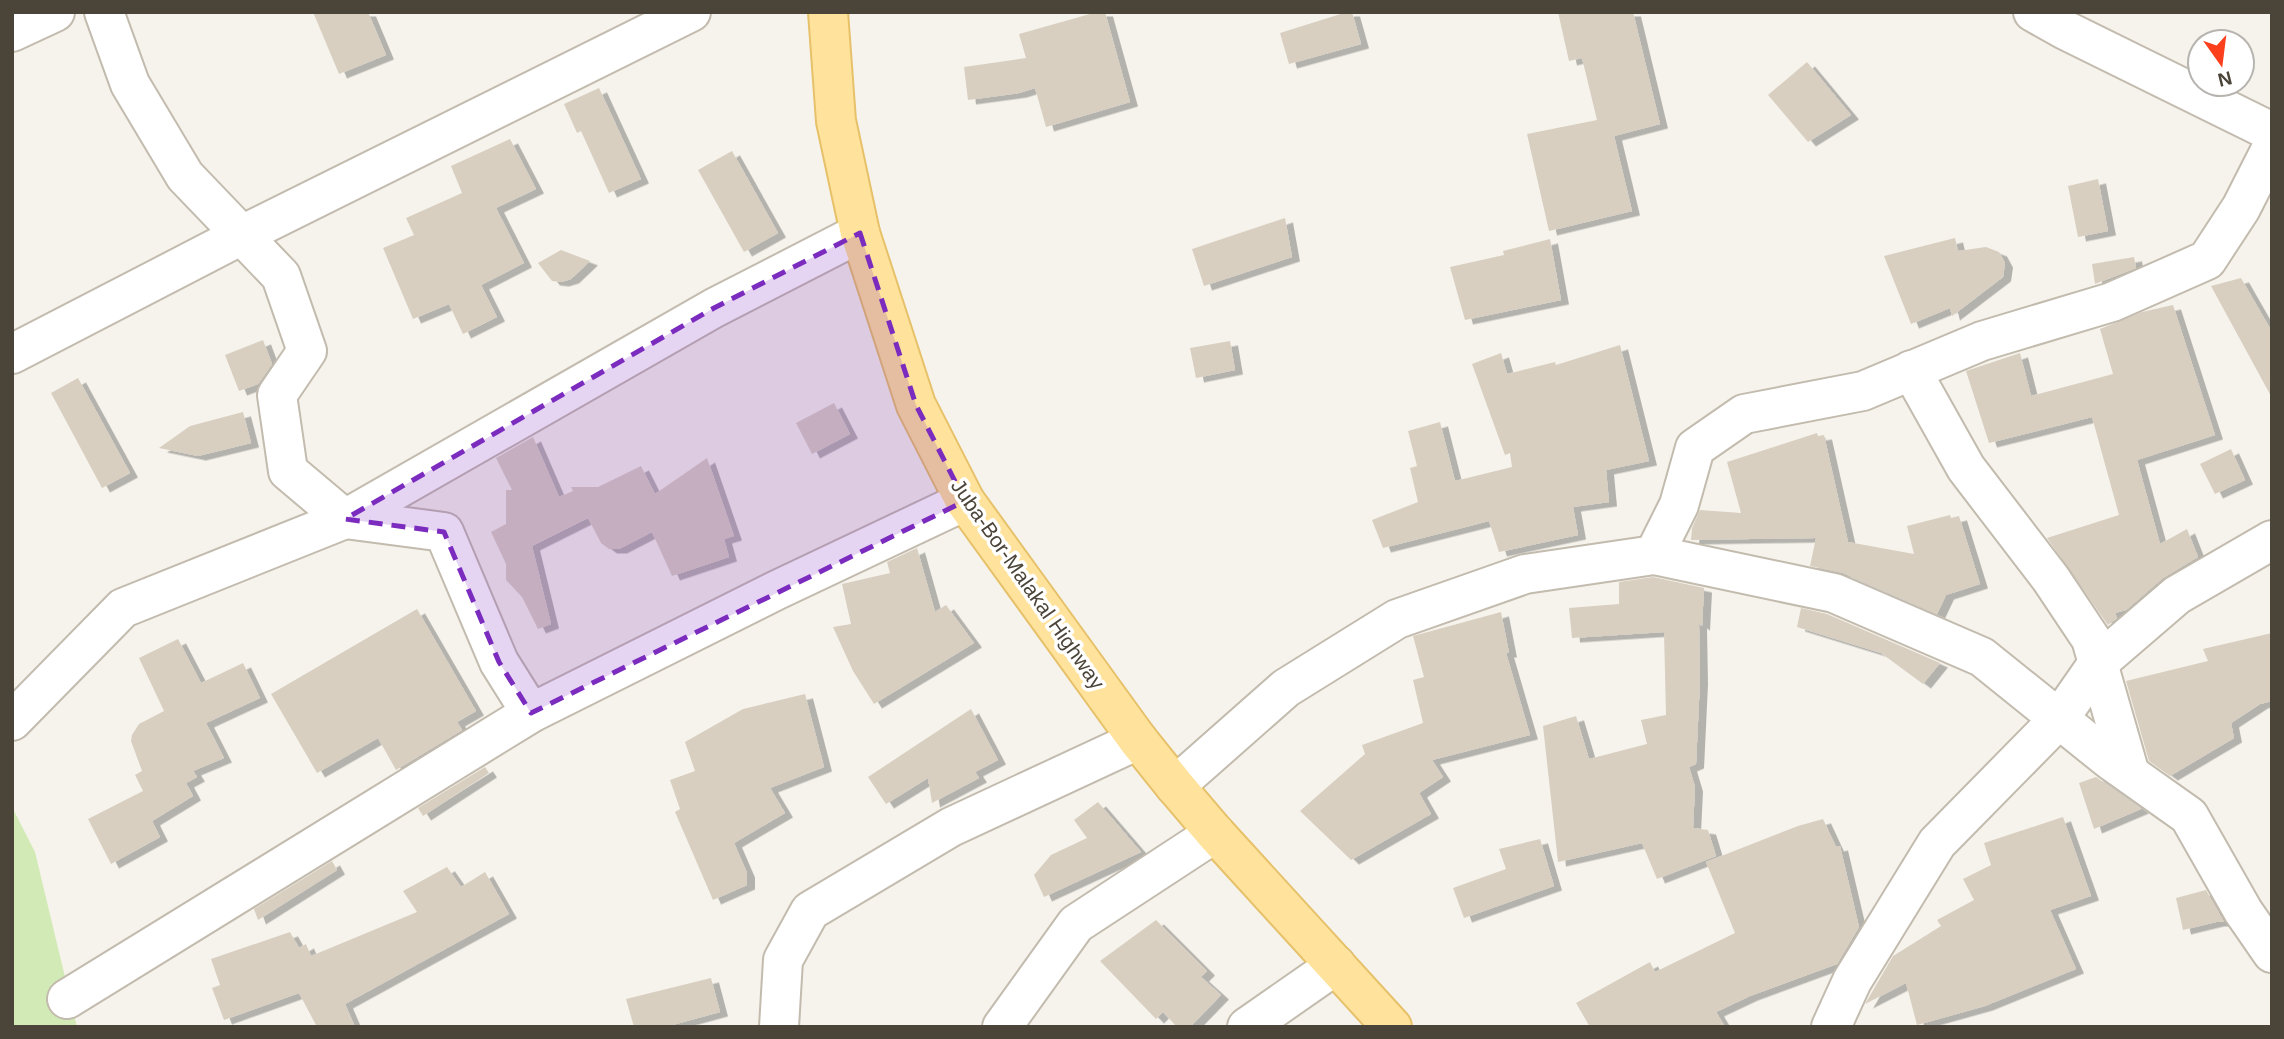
<svg xmlns="http://www.w3.org/2000/svg" width="2284" height="1039" font-family="Arial,sans-serif">
<defs>
<filter id="shadow"><feDropShadow dx="8" dy="4.5" stdDeviation="0" flood-color="#0004"/></filter>
</defs>
<rect width="100%" height="100%" fill="#f6f3ec"/>
<!-- green -->
<path fill="#d2eab5" d="M12,807L35,852L77,1027H12Z"/>
<!-- building -->
<g fill="#d8cfc1" filter="url(#shadow)">
<path d="M313,12H368L386,55L339,74Z"/>
<path d="M1097,12H1105L1130,102L1046,127L1035,88L1019,93L968,100L964,67L1026,58L1019,34Z"/>
<path d="M1347,12H1352L1361,44L1289,64L1280,33Z"/>
<path d="M1558,12H1633L1660,124L1614,136L1632,211L1549,231L1527,134L1597,120L1582,58L1569,61Z"/>
<path d="M1807,62L1851,115L1808,142L1768,95Z"/>
<path d="M599,88L641,179L609,193L581,131L577,133L564,104Z"/>
<path d="M510,139L536,189L496,208L524,263L481,285L497,317L463,334L449,304L413,319L383,248L414,235L406,218L462,193L451,166Z"/>
<path d="M732,151L778,233L744,252L698,170Z"/>
<path d="M2098,179L2108,231L2078,237L2068,186Z"/>
<path d="M1285,218L1292,257L1204,286L1192,249Z"/>
<path d="M1955,238L1958,251L1986,247L1999,252L2005,263L2003,277L1952,316L1950,308L1911,324L1884,256Z"/>
<path d="M1550,239L1561,300L1465,320L1450,267L1504,255L1503,251Z"/>
<path d="M561,250L590,261L571,279L561,282L552,281L538,263Z"/>
<path d="M2134,257L2136,268L2095,284L2092,264Z"/>
<path d="M2241,278L2272,332V398L2211,286Z"/>
<path d="M2173,305L2215,435L2137,460L2160,544L2187,529L2198,557L2163,578L2126,610L2115,613L2117,618L2108,625L2047,538L2119,515L2092,417L1989,443L1966,371L2020,353L2031,396L2113,374L2100,329L2142,312Z"/>
<path d="M263,340L272,364L258,384L239,391L225,355Z"/>
<path d="M1230,341L1235,370L1196,378L1190,348Z"/>
<path d="M1620,345L1649,461L1606,470L1609,502L1573,507L1578,535L1499,552L1489,521L1383,548L1372,520L1418,502L1410,468L1417,466L1408,431L1440,422L1455,481L1512,467L1510,453L1505,455L1472,364L1501,353L1507,374L1555,362L1556,365Z"/>
<path d="M78,378L130,473L102,488L51,393Z"/>
<path d="M834,403L850,434L812,454L796,423Z"/>
<path d="M243,412L251,443L198,456L159,448L190,426Z"/>
<path d="M1817,433L1818,436L1824,435L1848,542L1914,554L1907,526L1950,515L1951,518L1959,516L1980,584L1946,595L1937,614L1843,573L1810,566L1816,538L1691,540L1692,528L1700,510L1741,513L1727,462Z"/>
<path d="M533,437L559,497L573,491L571,487H598L641,466L655,494L707,458L734,536L724,539L729,557L672,576L652,532L619,549H609L601,543L588,518L532,546L551,624L538,629L522,597L506,580V564L491,532L506,524V490H512L496,458Z"/>
<path d="M2231,449L2245,480L2215,494L2200,464Z"/>
<path d="M917,548L935,612L946,605L974,643L874,704L853,671L833,627L851,624L842,584L890,573L887,562Z"/>
<path d="M1653,577L1704,588L1702,626L1699,624L1700,680L1696,764L1689,767L1695,787L1693,828L1708,830L1716,856L1657,879L1642,843L1558,862L1543,726L1576,716L1589,759L1647,744L1641,720L1666,715L1664,632L1572,638L1569,608L1619,604V582Z"/>
<path d="M1801,608L1827,614L1940,663L1923,684L1881,653L1797,627Z"/>
<path d="M417,609L476,711L457,722L462,730L396,770L378,738L317,773L271,694Z"/>
<path d="M1501,612L1509,653H1506L1530,735L1432,760L1443,777L1419,793L1431,814L1351,860L1300,811L1365,754L1362,745L1423,723L1413,680L1424,677L1413,636Z"/>
<path d="M2272,633V701L2260,704L2231,723L2234,738L2170,776L2149,761L2126,681L2208,661L2203,649Z"/>
<path d="M178,639L201,683L243,663L260,698L206,723L224,758L193,771L197,777L186,783L193,796L152,821L160,837L111,864L88,819L143,791L135,775L142,771L131,741L132,735L139,724L164,711L139,658Z"/>
<path d="M805,694L824,767L770,788L785,813L734,843L747,873V885L713,900L675,812L680,809L670,780L695,771L685,742L743,709Z"/>
<path d="M971,709L998,760L975,772L979,778L932,803L928,778L886,804L868,777Z"/>
<path d="M485,767L489,773L423,816L418,808Z"/>
<path d="M2096,777L2140,808L2141,809L2094,829L2079,783Z"/>
<path d="M1098,802L1141,852L1044,897L1034,875L1051,855L1087,838L1074,820Z"/>
<path d="M2063,817L2091,896L2050,910L2076,969L1985,1006L1917,1025L1906,983L1865,1004L1893,956L1941,926L1937,920L1974,900L1963,879L1991,865L1984,843Z"/>
<path d="M1823,819L1836,847L1840,846L1859,927L1837,964L1750,996L1716,1012L1725,1027H1590L1576,1003L1650,962L1655,972L1735,933L1706,862L1798,826Z"/>
<path d="M1540,839L1554,886L1464,918L1453,888L1506,869L1499,849Z"/>
<path d="M332,861L337,870L258,920L254,909Z"/>
<path d="M447,867L461,887L485,872L509,914L345,1004L355,1027H317L299,993L224,1020L212,988L220,985L211,959L290,932L299,948L306,944L311,956L417,912L403,891Z"/>
<path d="M2206,890L2224,922H2216L2183,930L2176,898Z"/>
<path d="M1156,920L1207,971L1201,977L1221,995L1190,1027H1177L1163,1012L1156,1019L1100,961Z"/>
<path d="M711,978L720,1012L665,1027H634L626,999Z"/>
</g>
<g fill="none" stroke-linecap="round" stroke-linejoin="round">
<!-- minor casing -->
<g stroke="#c2bbae" stroke-width="42">
<g id="minor">
<path d="M104,12L130,84L185,176L281,276L307,351L277,395L288,471L345,519L444,532L499,662L531,713"/>
<path d="M2033,12L2065,30L2272,132"/>
<path d="M12,32L55,12"/>
<path d="M12,354L242,235L691,12"/>
<path d="M1911,370L1966,468L2051,579L2091,639L2130,774"/>
<path d="M1654,555L1834,593L1982,657L2110,760L2189,816L2243,911L2272,953"/>
<path d="M12,721L123,608L345,519L714,308L860,233"/>
<path d="M1175,786L1286,688L1397,619L1525,574L1654,555L1679,505L1695,448L1744,414L1863,391L1982,341L2112,302L2207,260L2241,208L2272,147"/>
<path d="M67,999L531,713L777,590L965,501"/>
<path d="M779,1027L783,960L810,911L951,827L1138,740"/>
<path d="M1002,1027L1076,924L1215,833"/>
<path d="M1247,1027L1336,965"/>
<path d="M1831,1027L1852,981L1937,843L2059,719L2098,663L2177,595L2272,540"/>
</g>
</g>
<!-- primary casing -->
<g stroke="#e6c16a" stroke-width="42">
<path id="primary" d="M828,12L836,121L860,233L916,405L965,501L1138,740L1175,786L1215,833L1392,1027"/>
</g>
<!-- minor -->
<use href="#minor" stroke="#fff" stroke-width="38"/>
<!-- primary -->
<use href="#primary" stroke="#ffe39c" stroke-width="38"/>
</g>
<!-- marked area -->
<path fill="#7b2cbf" fill-opacity="0.2" stroke="#7b2cbf" stroke-width="5" stroke-dasharray="14 9" stroke-linejoin="round" d="M860,233L916,405L965,501L531,713L499,662L444,532L345,519L714,308Z"/>
<g text-anchor="middle" dominant-baseline="central" stroke-width="7" stroke-linejoin="round" paint-order="stroke">
<!-- street labels -->
<g font-size="21" fill="#4b4439" stroke="#fff">
<text transform="translate(1028 584) rotate(55)">Juba-Bor-Malakal Highway</text>
</g>
</g>
<!-- border -->
<rect width="2284" height="1039" fill="none" stroke="#4b4439" stroke-width="28"/>
<!-- north arrow -->
<g transform="translate(2221 63) rotate(166)"><circle r="33" fill="#ffffff" stroke="#b7b4b0" stroke-width="2"/>
<path d="M0-5L12 26L0 18L-12 26Z" fill="#fc3f1d"/>
<text y="-10" font-size="19" font-weight="bold" text-anchor="middle" fill="#4b4439">N</text>
</g>
</svg>
